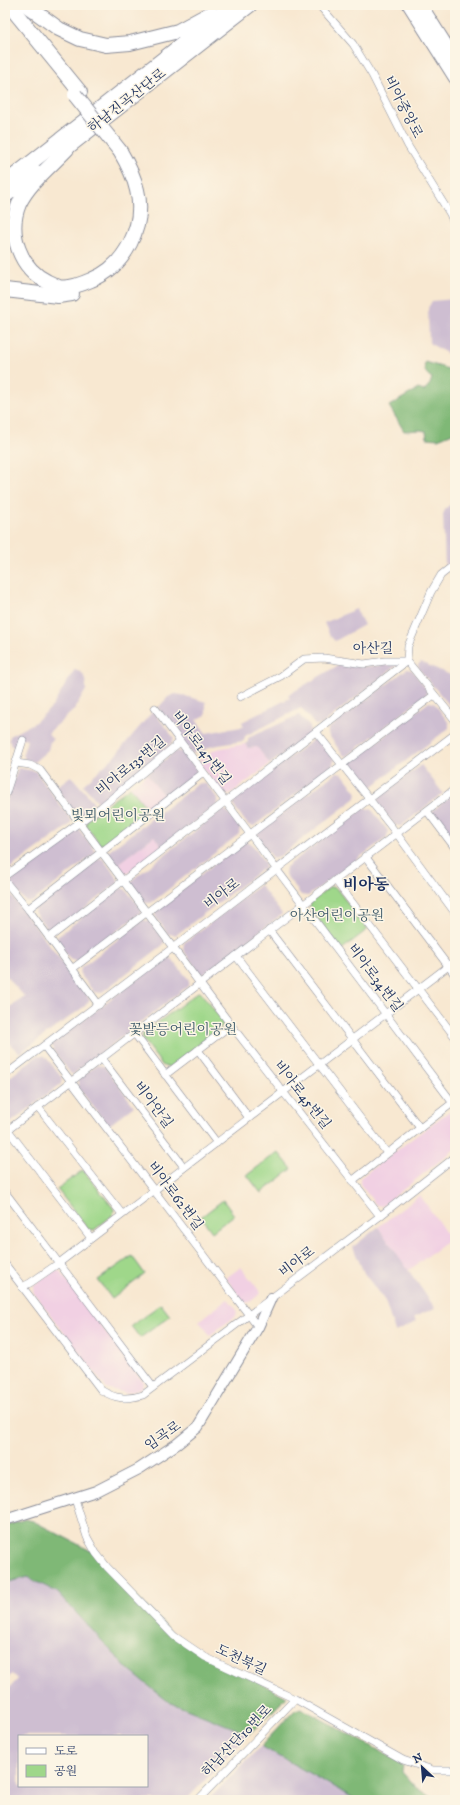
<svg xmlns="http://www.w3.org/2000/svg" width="460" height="1805" font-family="'IM FELL DW Pica','Noto Serif KR',serif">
<rect width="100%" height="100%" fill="#fcf5e5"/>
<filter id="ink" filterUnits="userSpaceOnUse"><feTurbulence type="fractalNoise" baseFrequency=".025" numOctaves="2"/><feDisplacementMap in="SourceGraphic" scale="8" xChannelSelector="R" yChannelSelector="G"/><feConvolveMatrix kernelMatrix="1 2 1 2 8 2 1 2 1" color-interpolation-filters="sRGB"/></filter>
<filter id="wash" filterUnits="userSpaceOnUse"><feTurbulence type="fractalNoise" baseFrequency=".012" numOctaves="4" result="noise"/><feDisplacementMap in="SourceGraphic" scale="16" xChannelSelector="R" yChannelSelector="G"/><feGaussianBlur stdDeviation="0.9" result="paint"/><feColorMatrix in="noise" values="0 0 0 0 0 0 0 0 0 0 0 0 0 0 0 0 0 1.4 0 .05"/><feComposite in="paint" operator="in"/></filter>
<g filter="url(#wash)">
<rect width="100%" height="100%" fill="#f8e8d1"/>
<!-- built -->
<g fill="#f1d0e3">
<path d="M245,744L248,748L257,747L270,764L229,795L223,793L200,764V759L216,749Z"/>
<path d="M147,774L166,799L149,811L130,787Z"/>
<path d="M154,836L162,847L127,873H122L116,865Z"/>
<path d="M448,1112L455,1114V1149L382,1206L376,1205L360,1184V1178Z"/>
<path d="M420,1195L450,1239L408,1271L378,1227Z"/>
<path d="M241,1267L261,1293L250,1302L244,1303L226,1278Z"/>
<path d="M55,1270L60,1271L143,1382L142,1387L134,1391L126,1393L106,1388L33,1292L34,1285Z"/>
<path d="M228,1299L237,1310L236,1316L210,1335L199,1321Z"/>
</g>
<!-- industrial -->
<g fill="#cebed1" fill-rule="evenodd">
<path d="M455,299V358L429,343L428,308L432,301Z"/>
<path d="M452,503H455V559L445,567L443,514L446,508Z"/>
<path d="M356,609L364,625L335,641L330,636L324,623Z"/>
<path d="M421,662L455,677V712L419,669L418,665Z"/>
<path d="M342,663L361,667L398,664L321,725H315L301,708L245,736L244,741L212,746L199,753H191L158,708L168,697L175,694L182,695L206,702V715L196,720L206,733L241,727H244L242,722L290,698L288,695Z"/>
<path d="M75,669L83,674L86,683V690L74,710L48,733L53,740L50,742L48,750L34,762L25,760L23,753L27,740L19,738L16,747L11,746L9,739L11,735L34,723L52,707Z"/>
<path d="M407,669L412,670L427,690L426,695L347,756L343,755L328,734V729Z"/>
<path d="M429,702L434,703L449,723V728L370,788H365L350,767L351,762Z"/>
<path d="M153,711L174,738L169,746L101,803L98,802L83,785L114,757Z"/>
<path d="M299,715L310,727L309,735L270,764L257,747L248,748L245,744L248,742V738Z"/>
<path d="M313,740H319L334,759L333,765L254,826L248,825L234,806L235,799Z"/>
<path d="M176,751L183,752L197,770L195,776L166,799L147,774Z"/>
<path d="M421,765L443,793L401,826L395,825L378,804L379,797Z"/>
<path d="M18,768L35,771L71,820V824L5,872V806Z"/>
<path d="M337,772L342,773L357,793L356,798L277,858H273L258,837V832Z"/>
<path d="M71,776L92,800L94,806L82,815L76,814L56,787Z"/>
<path d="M199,783L206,784L218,799L216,806L162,847L154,836L116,865L109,857V851Z"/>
<path d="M453,795L455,796V844L433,816V810Z"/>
<path d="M364,808L371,809L388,831L387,837L308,896L301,895L285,874L286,867Z"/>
<path d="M222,810L227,811L240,828L239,834L151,903H145L131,885L132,880Z"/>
<path d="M75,830H79L95,850L94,854L32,902L25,901L11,884L12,879Z"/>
<path d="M243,842L251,843L265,863V867L176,935L168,934L155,916L156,909Z"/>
<path d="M99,858L103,859L118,879V883L56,931L48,930L34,912L35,907Z"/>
<path d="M260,885L282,914L204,974H201L183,950L184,943Z"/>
<path d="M5,887L90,999L85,1006L20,1053L5,1040V1010L25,997L5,975Z"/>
<path d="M120,888L125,889L141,908L140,913L78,961L71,960L57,942L58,936Z"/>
<path d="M143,920L149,921L164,940L163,945L101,993L94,992L80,974L81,968Z"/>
<path d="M165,958L172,959L189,980L188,986L73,1074H71L53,1050V1043Z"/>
<path d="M38,1055L45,1056L62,1078L61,1084L5,1127V1081Z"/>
<path d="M97,1065L104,1066L134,1106L108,1126L78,1087L79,1079Z"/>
<path d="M378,1227L435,1308L414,1317L416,1322L395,1332L385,1301L364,1273L353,1247Z"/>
<path d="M27,1577L57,1592L129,1670L169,1702L249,1734L186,1800H5V1693L18,1679L12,1674L5,1681V1583ZM19,1736H147V1786H19Z"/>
<path d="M261,1746L355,1798L357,1800H208Z"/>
</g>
<!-- green -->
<g fill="#9fd78a" stroke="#5d8374">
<path d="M130,787L149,811L106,845L100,844L86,826L87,820Z"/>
<path d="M330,887L336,888L368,929L341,950L310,908L311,902Z"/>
<path d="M198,992L201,993L223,1021L222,1026L170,1067L163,1066L143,1040V1034Z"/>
<path d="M278,1152L292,1169L261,1193L247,1175Z"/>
<path d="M83,1170L114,1209L113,1215L94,1230L88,1229L57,1189Z"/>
<path d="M223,1200L234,1215L212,1232L201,1217Z"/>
<path d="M132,1256L145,1274L112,1299L98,1280Z"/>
<path d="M161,1304L170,1316L140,1338L131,1326Z"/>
</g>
<!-- forest -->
<g fill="#7fb876" stroke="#4d746a">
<path d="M425,362L455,371V432L438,439L427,438L426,431L420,430L404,431L389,406L418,389L424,391L430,384L432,378C426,374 423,370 425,362Z"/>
<path d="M25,1519L33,1521L93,1552L179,1640L287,1697L285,1699L249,1734L169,1702L129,1670L57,1592L27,1577L5,1583V1526Z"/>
<path d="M301,1708L400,1762L403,1766L402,1772L415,1787L435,1800H357L261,1746L295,1710Z"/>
</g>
</g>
<g filter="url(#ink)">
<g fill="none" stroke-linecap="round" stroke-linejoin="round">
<!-- street casing -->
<g stroke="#8a8c98" stroke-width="8">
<g id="street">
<path d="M319,5L353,44L372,75L408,146L450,214L455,226"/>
<path d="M407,661L408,646L431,592L441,575L455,564"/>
<path d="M407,661L455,720"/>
<path d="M240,697L281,676L304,659L324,658L364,664L385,661H407"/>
<path d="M155,708L455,1106"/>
<path d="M316,732L397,834L455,913"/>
<path d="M16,763L30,765L40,770L231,1025L380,1216"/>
<path d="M5,796L23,740"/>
<path d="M427,811L455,848"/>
<path d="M365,856L455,975"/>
<path d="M5,876L101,807L180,742"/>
<path d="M335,880L455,1037"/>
<path d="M5,881L28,909L99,1005"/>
<path d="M28,909L203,773"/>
<path d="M269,930L420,1128"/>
<path d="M49,938L407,661"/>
<path d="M236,956L387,1153"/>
<path d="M72,969L434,695"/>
<path d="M134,1033L217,1143"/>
<path d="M44,1046L258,1327"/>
<path d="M198,1050L249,1118"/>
<path d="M101,1058L184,1167"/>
<path d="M5,1075L455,734"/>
<path d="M165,1075L231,1025"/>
<path d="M38,1107L122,1214"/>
<path d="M8,1130L91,1238"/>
<path d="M5,1132L455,789"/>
<path d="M352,1181L455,1101"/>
<path d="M5,1192L153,1387"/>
<path d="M5,1264L101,1390C115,1399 127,1400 143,1395L380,1216L455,1157"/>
<path d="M22,1287L30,1283L59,1263L455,961"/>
<path d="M75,1499L87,1537L96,1553L107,1567L174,1636L205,1657L295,1699L403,1760L433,1770H455"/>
<path d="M198,1800L295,1699"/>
</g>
</g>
<!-- secondary casing -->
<g stroke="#8a8c98" stroke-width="12">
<path id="secondary" d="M5,1520L96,1491L139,1469L177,1444L198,1427L258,1327L271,1298"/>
</g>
<!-- primary casing -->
<g stroke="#8a8c98" stroke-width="14">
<g id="primary">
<path d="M409,5L455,78"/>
<path d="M421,5L455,59"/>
</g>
</g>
<!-- highway casing -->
<g stroke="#8a8c98" stroke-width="16">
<g id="highway">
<path d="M9,5L80,92"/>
<path d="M26,5L59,29L80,39L106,45L130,43L178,31L211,13"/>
<path d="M67,149C51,166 29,183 19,204C7,233 20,269 48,282C51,283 55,286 59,287C69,289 82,284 91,280C125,267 146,225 137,190C134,176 127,163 120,151"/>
<path d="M59,154L250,5"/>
<path d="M5,183L232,5"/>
<path d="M5,196L36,172"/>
<path d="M5,290L58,296L72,294"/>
</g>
</g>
<!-- street -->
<use href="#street" stroke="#fff" stroke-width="7"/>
<!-- secondary -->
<use href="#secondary" stroke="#fff" stroke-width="10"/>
<!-- primary -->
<use href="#primary" stroke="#fff" stroke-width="12"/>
<!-- highway -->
<use href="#highway" stroke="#fff" stroke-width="14"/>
<!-- highway-bridge casing -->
<g stroke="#8a8c98" stroke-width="16" stroke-linecap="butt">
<path id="highway-bridge" d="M75,95L120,151"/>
</g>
<!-- highway-bridge -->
<use href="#highway-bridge" stroke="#fff" stroke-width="14"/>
</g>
</g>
<g text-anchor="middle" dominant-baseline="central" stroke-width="3" stroke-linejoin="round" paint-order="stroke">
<!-- street labels -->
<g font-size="14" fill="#1b2f5e" stroke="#fcf5e5">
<text transform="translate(127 101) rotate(-38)">하남진곡산단로</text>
<text transform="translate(403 107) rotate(63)">비아중앙로</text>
<text transform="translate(373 649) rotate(-1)">아산길</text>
<text transform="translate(201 748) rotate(53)">비아로147번길</text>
<text transform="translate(131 766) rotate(-39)">비아로135번길</text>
<text transform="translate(222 894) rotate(-37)">비아로</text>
<text transform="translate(375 978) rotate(53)">비아로34번길</text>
<text transform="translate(302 1095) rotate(52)">비아로45번길</text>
<text transform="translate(153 1105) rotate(53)">비아안길</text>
<text transform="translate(175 1196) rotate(53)">비아로62번길</text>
<text transform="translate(297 1262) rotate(-37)">비아로</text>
<text transform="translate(163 1436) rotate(-35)">임곡로</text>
<text transform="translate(241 1660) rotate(25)">도천북길</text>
<text transform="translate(237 1741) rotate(-46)">하남산단10번로</text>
</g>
<!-- park labels -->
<g font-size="14" fill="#3c5969" stroke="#fcf5e5">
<text x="118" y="816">빛뫼어린이공원</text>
<text x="337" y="916">아산어린이공원</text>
<text x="183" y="1030">꽃밭등어린이공원</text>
</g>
<!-- quarter labels -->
<g font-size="16" font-weight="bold" fill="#1b2f5e" stroke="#fcf5e5">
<text x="366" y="885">비아동</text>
</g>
</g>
<!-- margin -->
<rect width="460" height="1805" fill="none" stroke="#fcf5e5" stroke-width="20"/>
<!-- legend -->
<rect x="18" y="1735" width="130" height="52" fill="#fcf5e5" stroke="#a2a6af"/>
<rect x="26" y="1748" width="20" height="6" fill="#ffffff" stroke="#a2a6af"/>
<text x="54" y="1755" font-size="12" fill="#1b2f5e">도로</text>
<rect x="26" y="1765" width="20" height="12" fill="#9fd78a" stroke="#a2a6af"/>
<text x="54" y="1775" font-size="12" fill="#1b2f5e">공원</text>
<!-- north arrow -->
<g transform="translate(422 1767) rotate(334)" stroke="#fcf5e5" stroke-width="3" paint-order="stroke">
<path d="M0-3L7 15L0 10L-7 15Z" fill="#1b2f5e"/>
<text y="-6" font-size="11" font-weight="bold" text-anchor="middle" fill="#1b2f5e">N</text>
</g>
</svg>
